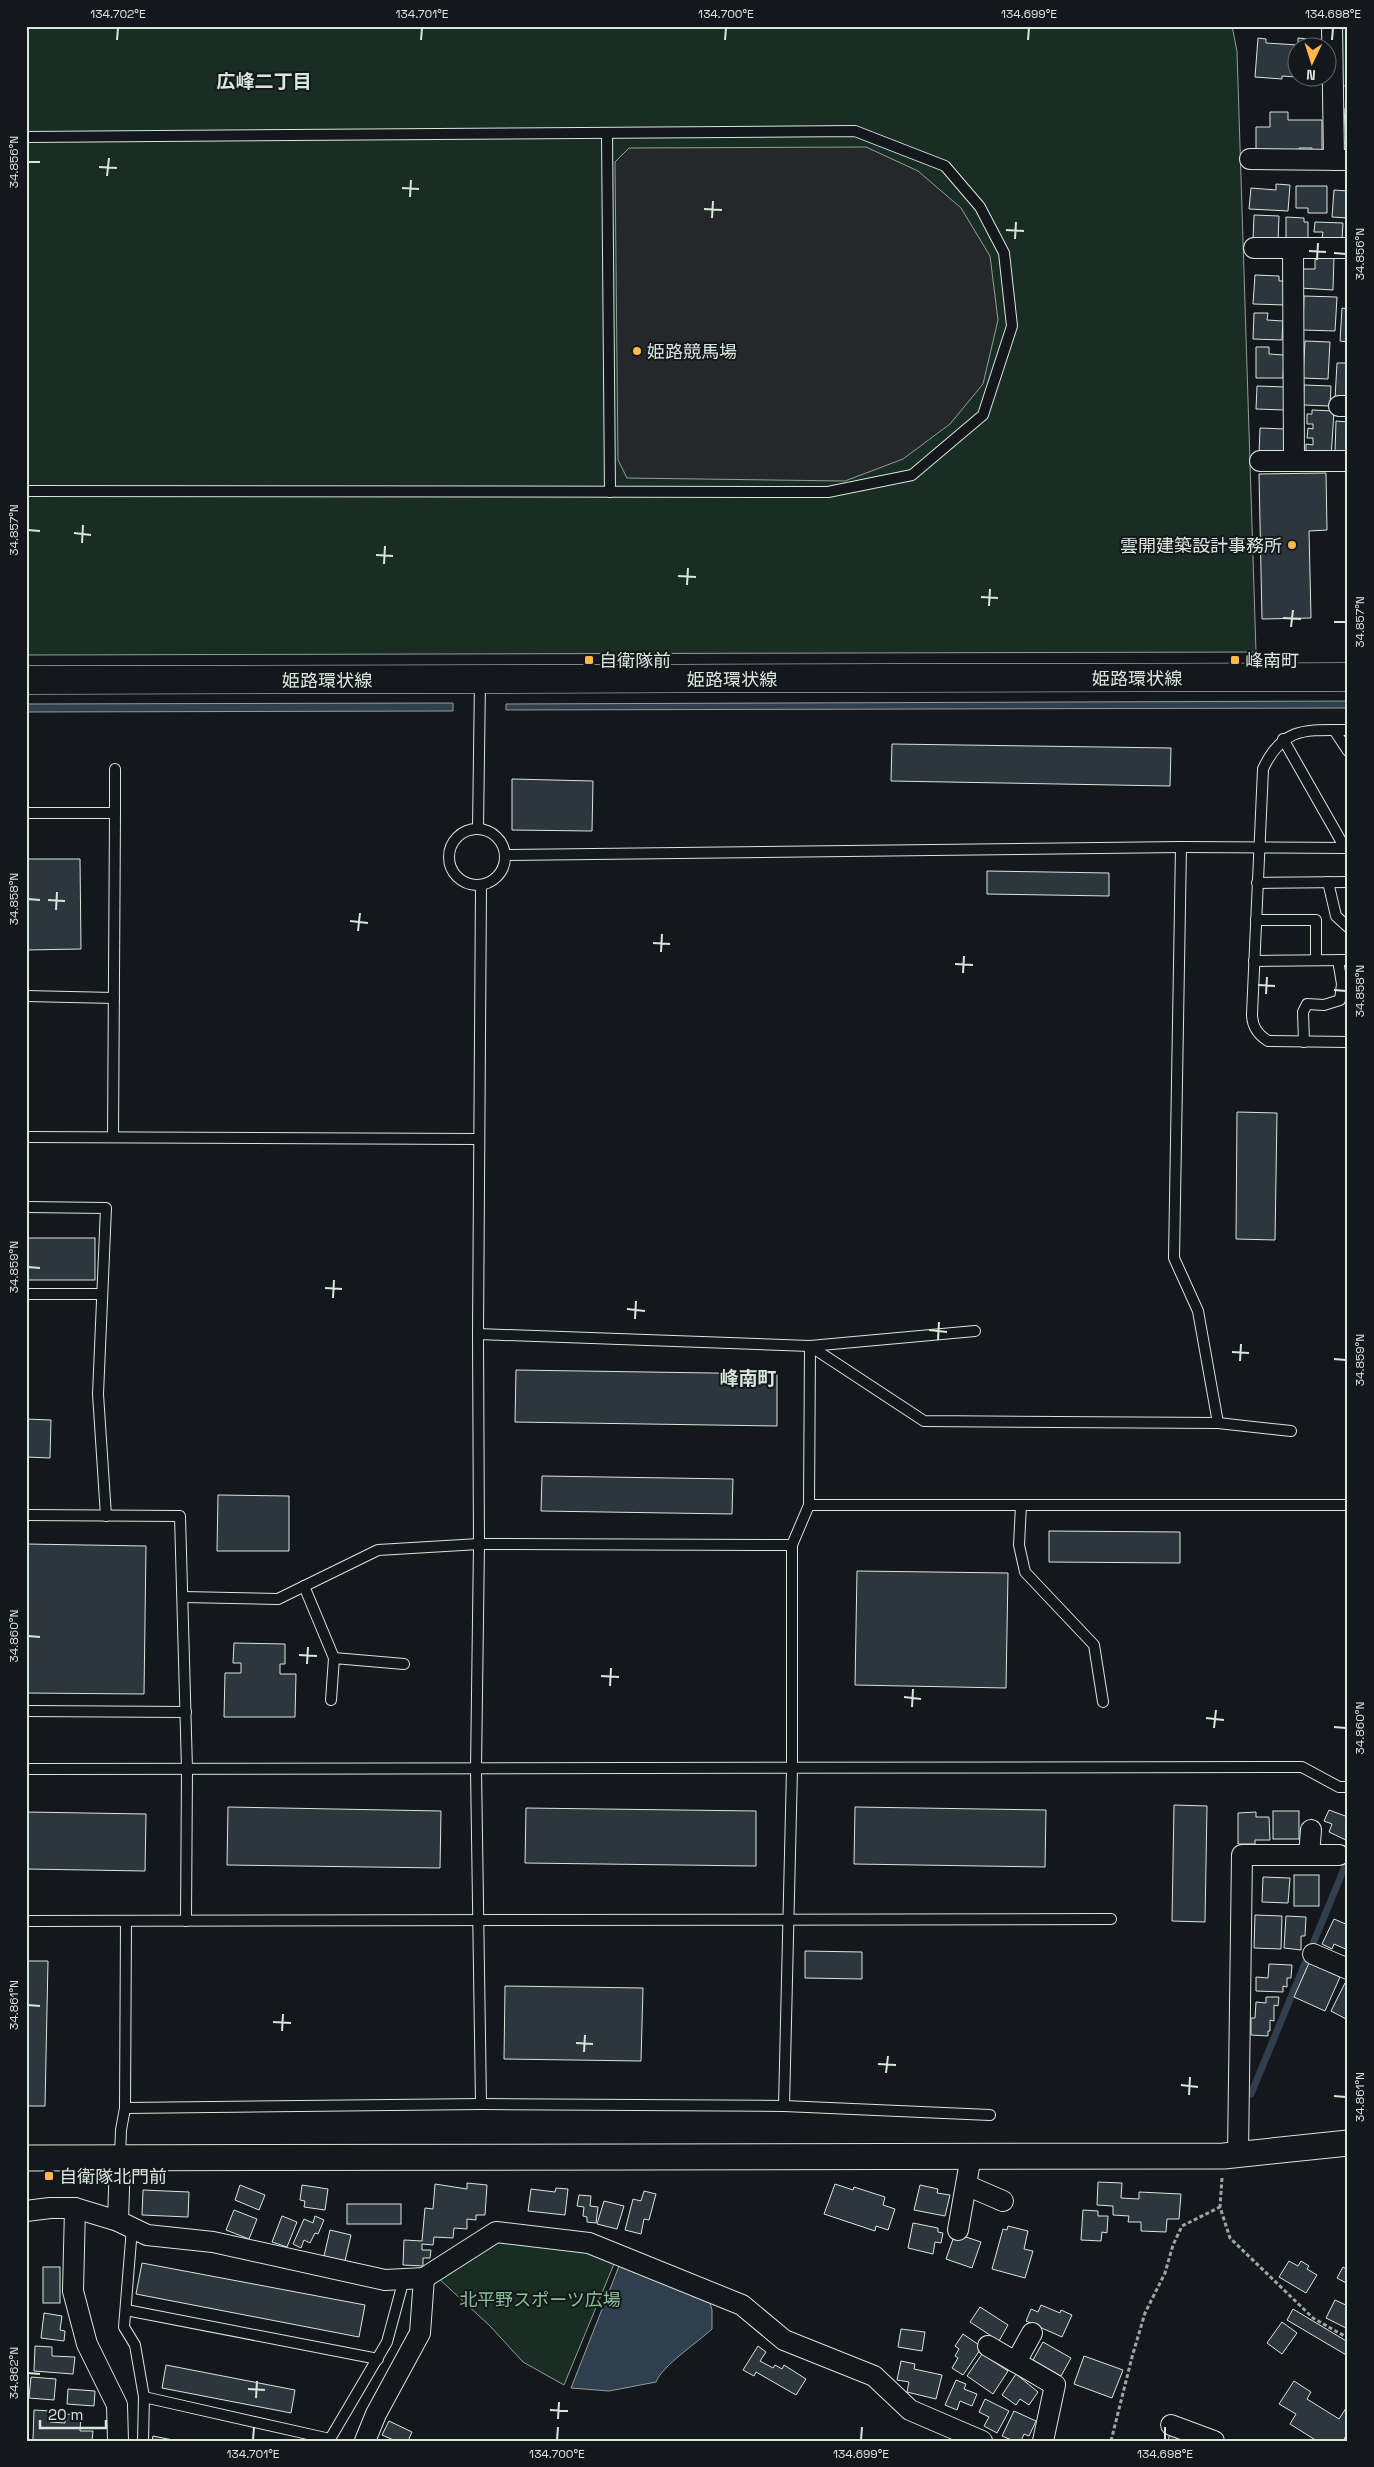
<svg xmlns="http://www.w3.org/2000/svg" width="1374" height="2467" font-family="'Space Grotesk','Noto Sans JP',sans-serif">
<rect width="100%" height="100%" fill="#14181c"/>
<!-- green -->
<g fill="#1a2d24" stroke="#939e99">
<path d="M26,26H1232L1237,51L1256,652L26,655Z"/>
<path d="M1338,26H1348V86H1336Z"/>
<path d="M506,2237L587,2249L616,2259L564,2385L523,2362L490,2326L437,2277Z"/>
</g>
<!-- parking -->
<path fill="#24282b" stroke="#939e99" d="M866,147L918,171L961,208L990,256L998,320L983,384L950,424L903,459L845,481L627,478L618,460L615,162L629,148Z"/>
<!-- water -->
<g fill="#2f3f4d" stroke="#939e99">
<path d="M1348,701V708L506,710V704Z"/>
<path d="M453,703V711L26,712V704Z"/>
<path d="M621,2261L707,2292L712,2310V2329C698,2342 662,2366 656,2382L609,2391L571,2388Z"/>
</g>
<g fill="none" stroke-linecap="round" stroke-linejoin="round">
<!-- stream -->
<path stroke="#2f3f4d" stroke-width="7" d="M1251,2094L1348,1859"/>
</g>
<!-- building -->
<g fill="#2c363c" stroke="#d8e6dc">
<path d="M1258,38L1266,39V43L1298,45V38L1308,39V44H1314L1313,48H1296V77L1282,76V79L1255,77Z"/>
<path d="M1345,108L1348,109V143H1343Z"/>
<path d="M1270,112H1288V120H1322V153H1312V148H1299V152H1256V127H1270Z"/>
<path d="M1276,184L1290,185L1288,211L1249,209L1251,188L1276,190Z"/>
<path d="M1296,186H1327V213H1308V208H1296Z"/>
<path d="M1334,190L1348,191V218L1332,217Z"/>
<path d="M1254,215L1279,216L1278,241H1253Z"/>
<path d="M1286,217L1304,218V222H1308V239H1286Z"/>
<path d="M1315,222L1343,223L1342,240L1322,239L1323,232H1314Z"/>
<path d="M1315,255L1334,256L1333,290L1300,288L1301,269H1315Z"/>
<path d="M1255,275L1279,276V281H1287L1286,305L1253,304Z"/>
<path d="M1304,296L1337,297L1335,331L1303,330Z"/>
<path d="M1342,308L1348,309V342L1340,341Z"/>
<path d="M1254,313H1268L1267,320L1283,321L1282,340L1253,339Z"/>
<path d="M1305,341L1330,342L1328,379L1303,378Z"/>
<path d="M1256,347H1269V354L1284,355L1283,378H1256Z"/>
<path d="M1337,363H1348V400L1335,399Z"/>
<path d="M1304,385L1331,386L1330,406L1303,405Z"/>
<path d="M1257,386L1285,387L1284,410L1256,409Z"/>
<path d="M1312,410L1334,411L1331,458L1306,457V444L1313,445V438H1307L1308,428L1313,429V424H1307V414H1312Z"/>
<path d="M1336,421L1348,422V453H1335Z"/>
<path d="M1260,428L1286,429L1285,455L1259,454Z"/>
<path d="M1326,473L1327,530L1309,531L1311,618L1262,619L1259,474Z"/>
<path d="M892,744L1171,748L1170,786L891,781Z"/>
<path d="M512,779L593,781L592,831L512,830Z"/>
<path d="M26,859H80L81,949L26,950Z"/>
<path d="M987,871L1109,873V896L987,894Z"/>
<path d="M1237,1112L1277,1113L1275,1240L1236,1239Z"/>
<rect x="26" y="1238" width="69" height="42"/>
<path d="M516,1370L777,1374V1426L515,1422Z"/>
<path d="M26,1419L51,1420L50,1458L26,1457Z"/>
<path d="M542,1476L733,1479L732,1514L541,1511Z"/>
<path d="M218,1495L289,1496V1551H217Z"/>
<path d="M1049,1531L1180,1532V1563L1049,1562Z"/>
<path d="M26,1544L146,1546L144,1694L26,1693Z"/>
<path d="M857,1571L1008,1573L1006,1688L855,1685Z"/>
<path d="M234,1643L285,1644V1664H280V1674H296L295,1717H224L225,1673H241V1663H233Z"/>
<path d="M1174,1805L1207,1806L1205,1922L1172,1921Z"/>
<path d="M228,1807L441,1811L440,1868L227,1865Z"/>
<path d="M855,1807L1046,1810L1045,1867L854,1864Z"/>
<path d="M526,1808L756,1811V1866L525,1863Z"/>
<path d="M1329,1810L1348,1817V1841L1329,1832L1332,1824L1324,1821Z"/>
<rect x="1273" y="1811" width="26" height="28"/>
<path d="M26,1812L146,1814L145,1871L26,1869Z"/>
<path d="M1256,1812V1817H1269L1270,1840H1255V1844H1238V1813Z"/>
<rect x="1294" y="1875" width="25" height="31"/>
<path d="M1263,1877L1290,1878L1288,1903L1262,1902Z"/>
<path d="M1255,1915L1282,1916L1281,1949L1254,1948Z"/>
<path d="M1286,1916L1306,1917L1305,1936H1301V1950L1284,1948Z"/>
<path d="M1334,1919L1348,1925V1950L1334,1944L1332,1949L1322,1944Z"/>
<path d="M805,1951L862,1952V1979L805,1978Z"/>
<path d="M26,1961H48L45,2106H26Z"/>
<path d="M1309,1963L1340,1977L1325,2011L1294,1997Z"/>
<path d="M1269,1964L1292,1965L1291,1978H1287V1987L1283,1986V1992L1256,1991V1977L1268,1978Z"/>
<path d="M1345,1983L1348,1984V2020L1331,2011Z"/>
<path d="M505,1986L643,1988L641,2061L504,2059Z"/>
<path d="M1266,1997H1279L1278,2006L1274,2005V2021L1270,2020V2031H1268V2036L1251,2035V2018H1255L1256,2002L1266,2003Z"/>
<path d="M1098,2182L1122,2183L1121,2198L1139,2199V2192L1181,2194L1179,2219H1167L1166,2232L1141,2231V2222H1128L1129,2216L1113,2215V2206L1097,2205Z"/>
<path d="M467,2183L487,2185L485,2215H476V2220L467,2219V2229L454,2228L453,2238L434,2237L433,2245L422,2244V2250H431L430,2258H423V2266L403,2265L404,2240L422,2241L425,2208L433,2209L435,2184L467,2189Z"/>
<path d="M835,2184L853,2190L854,2187L885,2197L883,2205L895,2209L888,2230L876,2226L875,2231L824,2214Z"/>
<path d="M240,2185L265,2195L259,2210L235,2200Z"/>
<path d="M302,2185L328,2189L325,2210L304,2207L305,2201L300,2200Z"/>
<path d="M920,2185L938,2189L937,2193L950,2195L945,2216L914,2210Z"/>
<path d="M556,2188L568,2189L565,2215L528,2211L531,2189L555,2192Z"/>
<path d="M143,2190L189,2192L188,2217L142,2215Z"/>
<path d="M644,2191L656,2194L649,2220L644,2219L641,2234L625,2230L633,2199L641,2201Z"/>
<path d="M579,2195L591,2196L590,2206L598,2207L596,2223L587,2222V2217L583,2216L584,2207L577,2206Z"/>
<path d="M604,2201L624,2206L617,2229L597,2224Z"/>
<rect x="347" y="2204" width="54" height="20"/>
<path d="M234,2210L257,2219L249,2239L226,2230Z"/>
<path d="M1083,2210L1098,2211V2216H1108L1107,2233L1102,2232L1101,2241L1081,2240Z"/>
<path d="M282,2216L297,2222L287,2247L272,2242Z"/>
<path d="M315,2216L324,2220L318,2234L315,2233L310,2243L304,2240L301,2248L293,2244L304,2219L313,2223Z"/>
<path d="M913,2223L938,2228V2232L943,2233L941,2243L935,2242L933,2254L908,2248Z"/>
<path d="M1008,2226L1028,2231L1024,2249L1033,2251L1025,2278L992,2269L1003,2229L1007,2230Z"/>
<path d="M330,2230L351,2235L345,2261L324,2256Z"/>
<path d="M960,2235L981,2242L972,2268L946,2259L953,2239L958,2240Z"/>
<path d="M1289,2261L1298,2266L1301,2261L1309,2266L1307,2269L1317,2275L1306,2293L1279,2277Z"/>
<path d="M142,2263L365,2305L359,2337L136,2294Z"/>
<rect x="43" y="2267" width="17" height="36"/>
<path d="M1343,2267L1348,2270V2284L1337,2278Z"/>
<path d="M1335,2300L1348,2306L1346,2328L1326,2318Z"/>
<path d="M1041,2305L1060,2313L1061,2310L1072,2315L1062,2337L1026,2321L1031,2309L1038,2312Z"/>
<path d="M980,2307L1008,2325L999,2341L970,2322Z"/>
<path d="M1293,2309L1348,2342V2356L1287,2320Z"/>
<path d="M44,2313L62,2316L60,2330L65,2331L64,2341L41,2338Z"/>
<path d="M1282,2322L1297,2333L1282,2354L1267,2343Z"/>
<path d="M901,2329L925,2332L922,2351L898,2347Z"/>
<path d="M963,2334L982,2347L963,2375L952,2368L958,2358L955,2356L959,2349L955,2346Z"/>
<path d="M1043,2342L1071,2358L1061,2376L1033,2360Z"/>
<path d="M35,2346L52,2347V2356L75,2357L73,2374L34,2371Z"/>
<path d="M758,2346L766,2352L760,2361L773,2368L775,2365L782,2369L784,2365L806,2379L796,2395L756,2372L754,2376L743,2370Z"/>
<path d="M982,2354L1008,2371L993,2394L967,2376Z"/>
<path d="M1084,2356L1123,2370L1112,2398L1074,2384Z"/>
<path d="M901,2361L915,2364L914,2369L942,2375L936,2399L907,2392L909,2382L897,2380Z"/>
<path d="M166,2365L295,2390L291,2413L162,2388Z"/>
<path d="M1016,2374L1038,2392L1029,2405L1020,2399L1016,2405L1002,2395Z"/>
<path d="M31,2377L56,2379L54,2400L29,2398Z"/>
<path d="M956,2380L966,2384L964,2389L977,2394L972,2406L960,2401L957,2410L945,2405Z"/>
<path d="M1294,2381L1311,2392L1307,2399L1339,2419L1348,2405V2432L1343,2441H1317L1290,2424L1296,2414L1279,2404Z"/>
<path d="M68,2389L95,2391L94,2406L67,2404Z"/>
<path d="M985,2399L1009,2411L997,2433L984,2426L989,2417L979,2412Z"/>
<path d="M34,2410L51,2411L50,2422L65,2423V2414L81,2415L80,2431H93L92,2441L33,2440Z"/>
<path d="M1014,2411L1036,2421L1029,2436L1024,2434L1021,2441H1014L1002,2436Z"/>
<path d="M389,2421L412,2432L408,2441H396L382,2435Z"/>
<path d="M1170,2433L1179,2437L1178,2441H1168Z"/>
<path d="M153,2436L178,2441H152Z"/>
</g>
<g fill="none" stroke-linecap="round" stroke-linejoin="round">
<!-- service casing -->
<g stroke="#d8e6dc" stroke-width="12">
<g id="service">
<path d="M607,133L610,492"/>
<path d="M26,137L855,131L945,166L980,207L1004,253L1012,326L983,415L912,475L828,492L26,491"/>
<path d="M1334,730L1348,751"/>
<path d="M1348,730C1306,730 1283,726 1263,769L1252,1014C1252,1026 1257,1034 1268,1041L1348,1042"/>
<path d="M1283,739L1345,848"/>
<path d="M26,813H115V769"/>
<circle cx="477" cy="857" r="28"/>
<path d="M478,829L480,680"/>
<path d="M1181,847L1174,1258L1198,1311L1218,1423"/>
<path d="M505,855L1181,847L1348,848"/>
<path d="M1328,882L1336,916L1348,927"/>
<path d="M1257,883L1348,882"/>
<path d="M1256,920H1316V960"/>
<path d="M1254,961L1348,960"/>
<path d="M26,996L114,998"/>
<path d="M1304,1042L1303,1012L1307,1004L1324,1005L1340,1000L1342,984L1338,960"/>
<path d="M26,1137L478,1139"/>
<path d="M113,1137L115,813"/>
<path d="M26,1207L106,1208L98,1394L106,1516"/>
<path d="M26,1294H102"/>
<path d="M478,1334L810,1346L924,1421L1218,1423L1291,1431"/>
<path d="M809,1505L810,1346L975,1331"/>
<path d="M1021,1505L1019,1545L1025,1572L1094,1645L1103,1702"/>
<path d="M26,1515L180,1516L187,1769L186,1921"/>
<path d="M304,1586L334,1658"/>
<path d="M183,1597L278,1599L378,1550L479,1544L792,1545L809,1505H1348"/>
<path d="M331,1700L334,1658L404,1664"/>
<path d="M26,1711L186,1712"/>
<path d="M26,1769L1302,1767L1339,1787H1348"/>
<path d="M26,1921L1111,1919"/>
<path d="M481,2104L476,1769L479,1544L478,1334L481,886"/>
<path d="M784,2106L792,1769V1545"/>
<path d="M125,2108L481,2104L784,2106L990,2115"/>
<path d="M120,2157L121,2130L125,2108L126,1921"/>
<path d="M132,2228L124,2327L135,2345L144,2397L143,2441"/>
<path d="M126,2310L378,2359"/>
<path d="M144,2397L330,2439L387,2342L404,2279"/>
</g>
</g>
<!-- minor casing -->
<g stroke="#d8e6dc" stroke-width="22">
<g id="minor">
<path d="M1332,26L1334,160"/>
<path d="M1250,159L1346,160"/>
<path d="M1254,248H1348"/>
<path d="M1293,249L1294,461"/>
<path d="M1339,406H1348"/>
<path d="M1260,461H1348"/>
<path d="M1309,1855L1311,1830"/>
<path d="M1313,1954L1348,1969"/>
<path d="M1238,2154L1242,1855H1339"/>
<path d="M966,2185L1003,2201"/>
<path d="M75,2208L73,2291L87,2344L117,2405L118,2441"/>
<path d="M26,2211L50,2208H75L118,2221L147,2235L213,2242L385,2280L424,2278L496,2232L589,2243L742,2305L784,2340L874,2376L910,2410L982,2441"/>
<path d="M118,2221L120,2158"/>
<path d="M958,2230L971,2156"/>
<path d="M988,2346L1055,2385L1043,2441"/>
<path d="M1016,2362L1032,2333"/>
<path d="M1171,2425L1214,2441"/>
<path d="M365,2441L376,2414L420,2333L424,2278"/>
</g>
</g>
<!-- tertiary casing -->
<g stroke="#d8e6dc" stroke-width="27">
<path id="tertiary" d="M26,2158L1224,2156L1348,2143"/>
</g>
<!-- secondary casing -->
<g stroke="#d8e6dc" stroke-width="29">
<path id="secondary" d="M26,680L1348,677"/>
</g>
<!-- path -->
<g stroke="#9da8a2" stroke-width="3" stroke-dasharray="4 2.5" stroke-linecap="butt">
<path d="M1222,2178L1220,2207L1230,2238L1313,2318L1348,2338"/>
<path d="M1111,2441L1132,2357L1145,2313L1165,2273L1173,2245L1182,2226L1220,2207"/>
</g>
<!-- service -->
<use href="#service" stroke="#14181c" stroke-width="10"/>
<!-- minor -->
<use href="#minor" stroke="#14181c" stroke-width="20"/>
<!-- tertiary -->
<use href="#tertiary" stroke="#14181c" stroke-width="25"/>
<!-- secondary -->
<use href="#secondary" stroke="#14181c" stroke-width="28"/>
</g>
<!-- ticks -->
<path fill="none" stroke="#d8e6dc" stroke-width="2" d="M117,40L118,28M421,40L422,28M725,40L726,28M1028,40L1029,28M1332,40L1333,28M28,162H40M99,167L117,168M107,176L109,158M402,188L419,189M410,197L411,180M704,209L722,210M712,218L713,201M1006,230L1024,231M1015,239L1016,222M1309,251L1326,252M1334,253L1346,254M1317,260L1318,243M28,530L40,531M74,533L91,535M82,543L83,525M376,555L393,556M384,564L385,546M678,576L696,577M687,585L688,568M981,597L998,598M989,606L990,589M1283,618L1301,619M1334,622H1346M1291,627L1293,610M28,899L40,900M48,900L65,901M56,910L57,892M350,921L368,923M358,931L360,913M653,943L670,944M661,952L662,934M955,964L973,965M963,973L964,956M1258,985L1275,986M1334,990L1346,991M1266,994L1267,977M28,1267L40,1268M325,1288L342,1289M333,1298L334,1280M627,1309L645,1311M635,1319L636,1301M929,1330L947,1332M938,1340L939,1322M1232,1352L1249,1353M1334,1359L1346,1360M1240,1361L1241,1344M28,1636L40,1637M299,1655L317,1656M307,1664L308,1647M601,1676L619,1677M610,1686L611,1668M904,1697L921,1699M912,1707L913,1689M1206,1718L1224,1720M1334,1727L1346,1728M1214,1728L1216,1710M28,2005L40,2006M273,2022L291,2023M282,2031L283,2014M576,2043L593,2044M584,2052L585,2035M878,2064L896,2065M886,2073L888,2056M1181,2085L1198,2087M1189,2095L1190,2077M1334,2096L1346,2097M28,2373L40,2374M248,2389L265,2390M256,2398L257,2381M550,2410L568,2411M558,2419L559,2402M253,2440L254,2427M557,2440L558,2427M861,2440L862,2427M1165,2440V2427"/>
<!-- markers -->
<g fill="#ffb74d" stroke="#14181c" stroke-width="2">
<circle cx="637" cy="351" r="5"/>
<circle cx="1292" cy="545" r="5"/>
<rect x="584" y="655" width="10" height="10" rx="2.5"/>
<rect x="1230" y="655" width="10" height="10" rx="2.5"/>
<rect x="44" y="2171" width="10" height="10" rx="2.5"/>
</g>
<g text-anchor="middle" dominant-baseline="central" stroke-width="4" stroke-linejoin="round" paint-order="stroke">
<!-- poi labels -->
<g font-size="18" fill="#d8e6dc" stroke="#14181c" text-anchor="start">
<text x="647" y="351">姫路競馬場</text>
<text x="1282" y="545" text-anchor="end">雲開建築設計事務所</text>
<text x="599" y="660">自衛隊前</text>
<text x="1245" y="660">峰南町</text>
<text x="59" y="2176">自衛隊北門前</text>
</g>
<!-- street labels -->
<g font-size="18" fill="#d8e6dc" stroke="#14181c">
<text x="1137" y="678">姫路環状線</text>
<text x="732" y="679">姫路環状線</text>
<text x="327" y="680">姫路環状線</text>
</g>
<!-- park labels -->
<g font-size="18" fill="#8ac095" stroke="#14181c">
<text x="540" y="2299">北平野スポーツ広場</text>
</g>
<!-- neighbourhood labels -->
<g font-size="19" font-weight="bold" fill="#d8e6dc" stroke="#14181c">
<text x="264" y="81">広峰二丁目</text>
<text x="748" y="1378">峰南町</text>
</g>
</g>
<!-- border -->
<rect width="1374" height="2467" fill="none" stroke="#14181c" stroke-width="55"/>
<!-- north arrow -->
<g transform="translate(1312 62) rotate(184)"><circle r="24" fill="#14181c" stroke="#626a69"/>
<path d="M0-4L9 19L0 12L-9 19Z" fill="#ffb74d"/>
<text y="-8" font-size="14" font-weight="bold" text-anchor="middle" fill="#d8e6dc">N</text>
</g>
<!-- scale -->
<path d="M40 2420v8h66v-8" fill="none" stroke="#d8e6dc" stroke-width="2.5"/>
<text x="48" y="2420" font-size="15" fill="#d8e6dc" stroke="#14181c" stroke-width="4" paint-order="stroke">20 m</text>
<rect x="28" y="28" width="1318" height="2412" fill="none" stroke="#d8e6dc" stroke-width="2"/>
<g font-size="12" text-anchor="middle" fill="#d8e6dc">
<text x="118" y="18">134.702°E</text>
<text x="422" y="18">134.701°E</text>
<text x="726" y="18">134.700°E</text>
<text x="1029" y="18">134.699°E</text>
<text x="1333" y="18">134.698°E</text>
<text transform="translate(14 162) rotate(-90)" y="4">34.856°N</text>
<text transform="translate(1360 254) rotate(-90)" y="4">34.856°N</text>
<text transform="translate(14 530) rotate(-90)" y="4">34.857°N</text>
<text transform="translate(1360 622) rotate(-90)" y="4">34.857°N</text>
<text transform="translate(14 899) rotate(-90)" y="4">34.858°N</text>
<text transform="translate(1360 991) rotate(-90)" y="4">34.858°N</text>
<text transform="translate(14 1267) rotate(-90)" y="4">34.859°N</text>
<text transform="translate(1360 1360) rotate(-90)" y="4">34.859°N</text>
<text transform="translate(14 1636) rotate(-90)" y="4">34.860°N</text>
<text transform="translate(1360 1728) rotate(-90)" y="4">34.860°N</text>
<text transform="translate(14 2005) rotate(-90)" y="4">34.861°N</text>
<text transform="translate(1360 2097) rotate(-90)" y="4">34.861°N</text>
<text transform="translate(14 2373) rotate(-90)" y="4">34.862°N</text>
<text x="253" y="2458">134.701°E</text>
<text x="557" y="2458">134.700°E</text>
<text x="861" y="2458">134.699°E</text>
<text x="1165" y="2458">134.698°E</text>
</g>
</svg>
